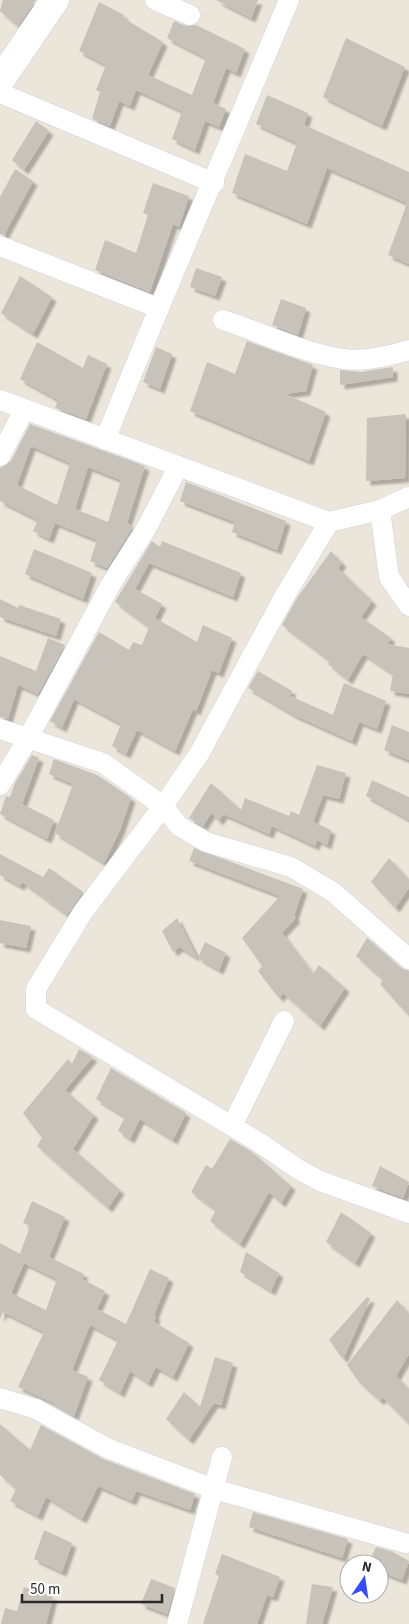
<svg xmlns="http://www.w3.org/2000/svg" width="409" height="1624" font-family="'Source Sans 3',sans-serif">
<defs>
<filter id="shadow"><feDropShadow dx="4.5" dy="4.5" stdDeviation="1" flood-color="#0004"/></filter>
</defs>
<rect width="100%" height="100%" fill="#ece6da"/>
<!-- building -->
<g fill="#c7c2ba" fill-rule="evenodd" filter="url(#shadow)">
<path d="M3,0H36L18,26L0,11Z"/>
<path d="M216,0H258L251,18Z"/>
<path d="M99,2L124,15L123,18L163,42L148,75L192,95L206,58L167,38L174,21L186,26L196,25L245,49L236,73L226,68L213,103L226,109L219,127L205,121L195,150L172,139L182,111L136,90L130,106L119,101L110,126L92,119L100,92L96,90L106,65L79,51Z"/>
<path d="M346,38L405,67L382,126L323,97Z"/>
<path d="M267,95L308,113L304,125L409,172V264L388,255L407,203L327,168L307,224L232,193L245,154L287,171L297,143L256,124Z"/>
<path d="M36,121L49,131L24,170L12,160Z"/>
<path d="M15,169L33,181L4,235L0,234V197Z"/>
<path d="M153,183L189,196L179,227L173,224L150,292L95,270L105,240L136,253L148,215L143,213Z"/>
<path d="M196,268L222,277L215,296L190,287Z"/>
<path d="M20,276L52,297L33,334L1,313Z"/>
<path d="M281,299L306,308L298,335L272,325Z"/>
<path d="M247,341L313,365L306,391L285,394L326,412L309,461L190,411L207,362L235,374Z"/>
<path d="M37,342L83,368L88,355L107,364L86,419L55,408L58,400L20,379Z"/>
<path d="M156,347L172,354L160,389L143,382Z"/>
<path d="M393,367V377L340,385V370L361,372Z"/>
<path d="M406,414L405,478L366,481L367,418Z"/>
<path d="M30,424L145,466L127,523L133,527L107,568L90,561L97,540L55,523L49,539L33,531L38,520L0,501V468L11,461ZM31,446L70,463L57,505L17,485ZM88,467L121,480L108,522L75,509Z"/>
<path d="M186,482L286,521L277,550L232,532L235,522L180,501Z"/>
<path d="M152,541L160,547L162,541L241,573L233,597L149,563L135,589L162,604L155,618L197,642L203,625L232,638L219,673L212,670L196,711L193,709L175,751L137,730L126,754L112,746L121,724L74,699L62,728L50,721L99,632L129,650L133,642L142,645L149,627L115,602Z"/>
<path d="M34,549L92,573L83,599L25,574Z"/>
<path d="M331,551L342,563L338,568L372,601L361,617L391,638L387,644L409,648V694L390,691L393,674L363,654L348,680L328,664L330,661L282,625L297,598Z"/>
<path d="M0,599L18,608L19,605L61,619L56,636L0,617Z"/>
<path d="M48,638L65,645L38,694L18,685L8,719L0,717V656L36,671Z"/>
<path d="M258,671L292,691L290,696L333,715L344,683L386,701L377,729L359,722L352,741L294,715L248,688Z"/>
<path d="M392,725L409,732V760L384,750Z"/>
<path d="M32,755L39,758L22,804L54,820L47,839L0,814L6,796L10,797L15,783Z"/>
<path d="M54,759L97,775L131,798L120,830L104,863L55,833L73,784L49,774Z"/>
<path d="M317,765L346,773L339,799L323,795L313,822L331,830L327,845L317,840L315,846L272,826L269,834L223,814L219,821L211,813L203,826L189,818L211,783L241,810L245,798L289,816L291,811L299,815Z"/>
<path d="M372,780L409,797V820L366,796Z"/>
<path d="M194,848L303,889L294,916L296,918L282,933L313,974L319,965L345,988L320,1026L283,993L279,998L258,971L262,966L242,938L280,896L189,861Z"/>
<path d="M0,854L43,877L49,868L83,892L67,915L22,882L20,886L0,875Z"/>
<path d="M389,858L409,880V888L395,908L371,882Z"/>
<path d="M177,918L197,958L179,947L173,952L162,931Z"/>
<path d="M0,920L31,926L26,948L0,943Z"/>
<path d="M367,938L401,968L409,971V1016L380,984L383,980L356,956Z"/>
<path d="M205,942L226,953L219,970L198,958Z"/>
<path d="M79,1049L93,1057L65,1090L94,1115L73,1149L120,1190L108,1208L37,1146L42,1138L23,1113L68,1059L72,1064Z"/>
<path d="M111,1068L186,1113L173,1140L140,1119L130,1139L118,1131L125,1117L96,1099Z"/>
<path d="M230,1139L252,1152L291,1186L281,1203L269,1192L240,1244L210,1221L216,1210L191,1192L206,1165L212,1169Z"/>
<path d="M380,1166L409,1182L403,1198L372,1186Z"/>
<path d="M32,1201L65,1217L49,1257L84,1274L82,1279L105,1291L97,1309L126,1324L150,1269L169,1278L154,1315L156,1316L154,1322L189,1343L173,1377L156,1367L148,1383L130,1371L120,1393L99,1380L118,1340L90,1325L72,1370L88,1377L74,1416L52,1402L18,1387L44,1332L3,1312L0,1319V1243L20,1254L30,1226L23,1223ZM24,1263L57,1279L46,1310L11,1293Z"/>
<path d="M341,1212L371,1233L355,1263L326,1242Z"/>
<path d="M246,1252L279,1273L271,1291L240,1272Z"/>
<path d="M367,1297L370,1299L343,1359L329,1340Z"/>
<path d="M397,1300L409,1314V1354L396,1376L409,1389V1424L382,1397L380,1401L359,1382L347,1365Z"/>
<path d="M215,1357L233,1363L221,1405L214,1403L189,1440L166,1419L184,1392L200,1407Z"/>
<path d="M0,1424L30,1450L41,1425L103,1459L195,1494L190,1510L136,1491L132,1501L98,1486L82,1519L46,1497L38,1516L10,1501L16,1489L0,1475Z"/>
<path d="M253,1512L348,1539L342,1558L249,1527Z"/>
<path d="M44,1530L72,1543L62,1572L34,1559Z"/>
<path d="M376,1547L391,1551L409,1561L402,1580L379,1571V1564H368Z"/>
<path d="M222,1554L280,1577L273,1597L267,1595L257,1624H203L219,1576L215,1574Z"/>
<path d="M151,1579L175,1588L167,1614L141,1604Z"/>
<path d="M312,1584L333,1587L322,1624H306Z"/>
<path d="M24,1587L53,1597L46,1624H1L5,1608L17,1611Z"/>
</g>
<g fill="none" stroke-linecap="round" stroke-linejoin="round">
<!-- street casing -->
<g stroke="#cfd1e3" stroke-width="21">
<g id="street">
<path d="M155,0L190,15"/>
<path d="M0,93L214,183"/>
<path d="M0,246L158,308"/>
<path d="M223,320C261,332 305,354 344,359C365,362 389,356 409,350"/>
<path d="M0,400L329,522"/>
<path d="M105,440C164,292 228,147 289,0"/>
<path d="M0,456L24,410"/>
<path d="M380,510L389,577L409,606"/>
<path d="M0,729L103,763L163,806L179,826L206,842L291,867L333,892L409,959"/>
<path d="M0,785L27,740L111,584L146,529L178,467"/>
<path d="M163,806L199,754L284,597L329,522L380,510L409,497"/>
<path d="M158,813L83,912L36,989V1009L260,1143L298,1169L320,1181L409,1213"/>
<path d="M232,1126L284,1021"/>
<path d="M0,1398L36,1409L107,1448L214,1489L405,1543"/>
<path d="M177,1624L222,1457"/>
</g>
</g>
<!-- secondary casing -->
<g stroke="#cfd1e3" stroke-width="29">
<path id="secondary" d="M0,81L55,0"/>
</g>
<!-- street -->
<use href="#street" stroke="#fff" stroke-width="20"/>
<!-- secondary -->
<use href="#secondary" stroke="#fff" stroke-width="28"/>
</g>
<!-- north arrow -->
<g transform="translate(364 1579) rotate(13)"><circle r="24" fill="#ffffff" stroke="#a9a9a9"/>
<path d="M0-4L9 19L0 12L-9 19Z" fill="#344bff"/>
<text y="-8" font-size="14" font-weight="bold" text-anchor="middle" fill="#292929">N</text>
</g>
<!-- scale -->
<path d="M22 1594v8h140v-8" fill="none" stroke="#292929" stroke-width="2.5"/>
<text x="30" y="1594" font-size="15" fill="#292929" stroke="#ffffff" stroke-width="4" paint-order="stroke">50 m</text>
</svg>
